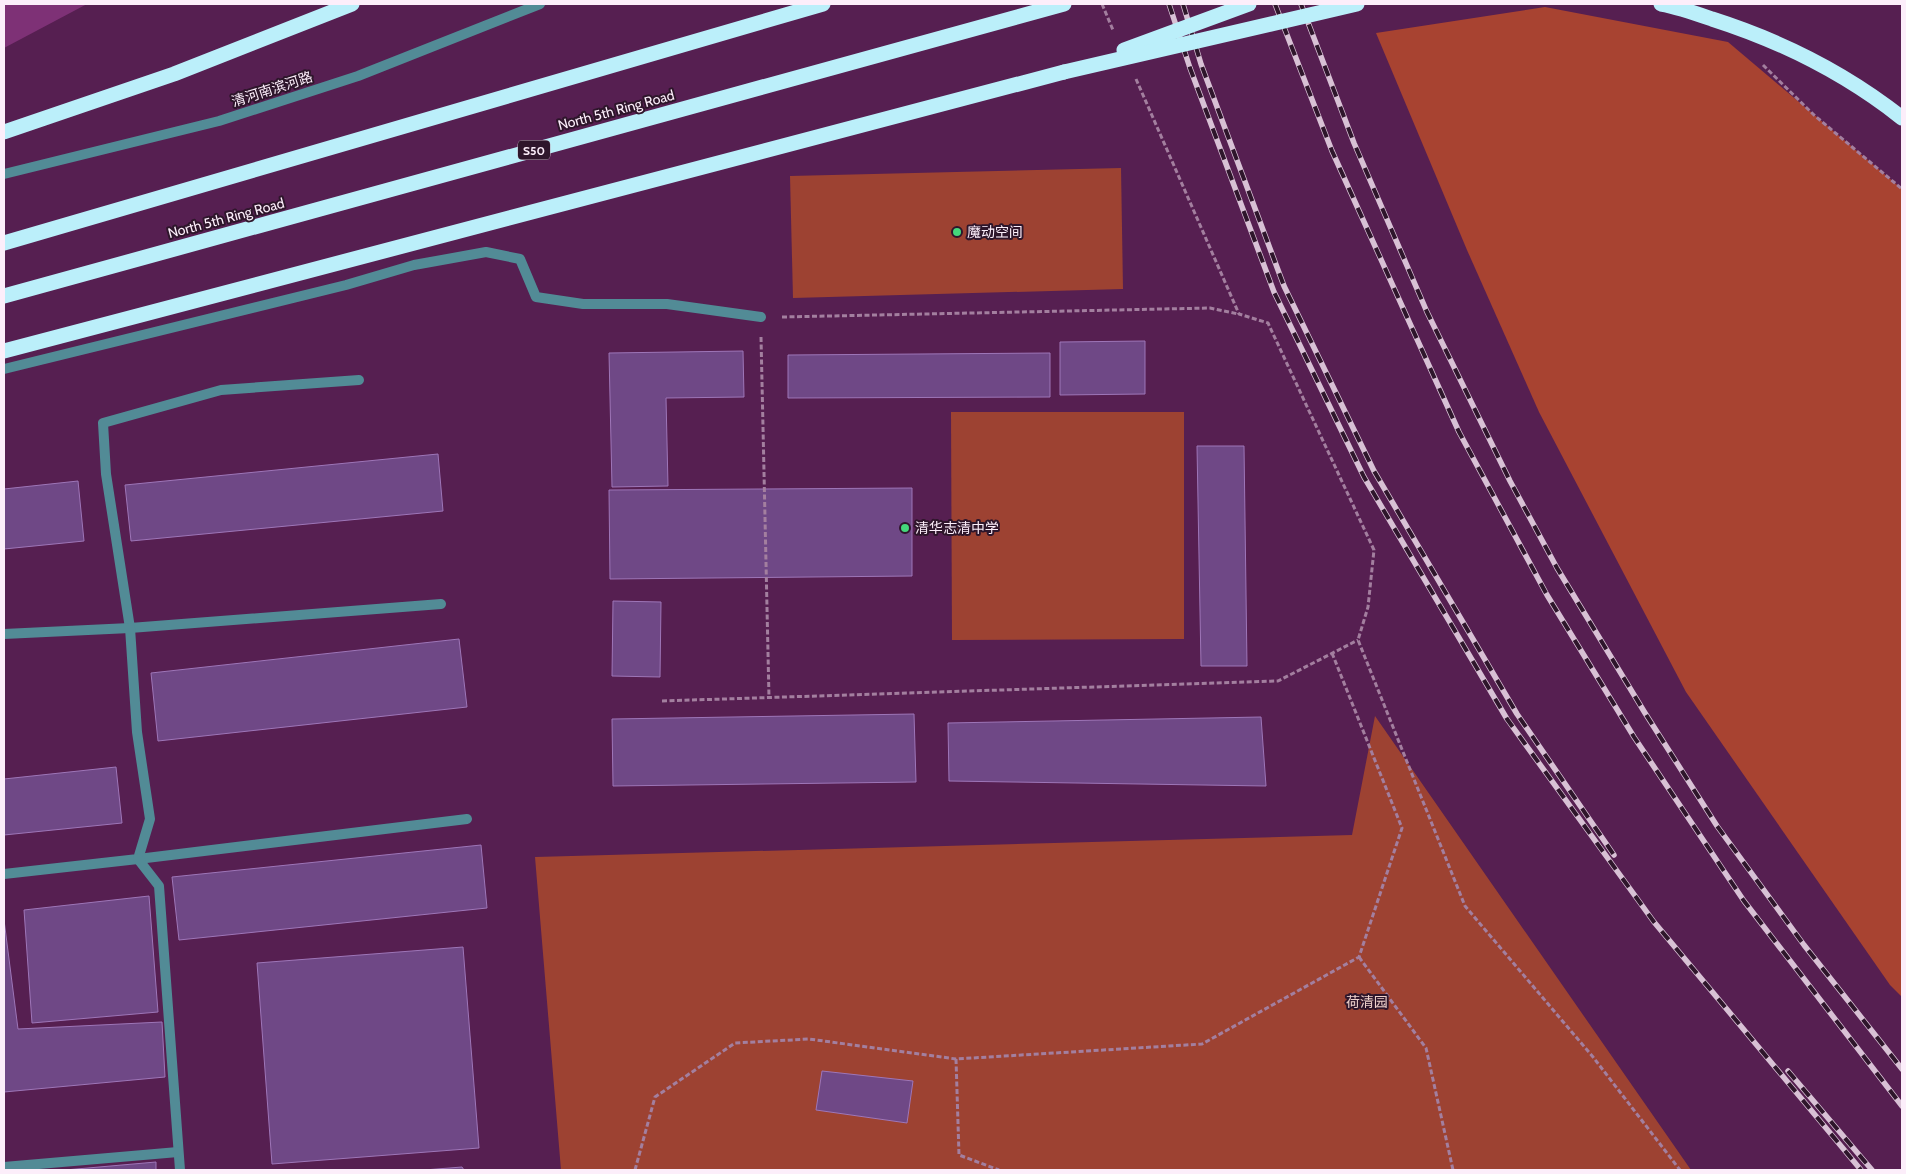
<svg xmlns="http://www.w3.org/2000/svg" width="1906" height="1174" font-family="Cabin,'Noto Sans SC',sans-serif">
<rect width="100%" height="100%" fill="#561f51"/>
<!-- green -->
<g fill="#9d4232">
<path d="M1121,168L1123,289L793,298L790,176Z"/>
<path d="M951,412H1184V639L952,640Z"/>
<path d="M1375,716L1691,1170H561L535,857L1352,835Z"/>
</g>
<!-- forest -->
<path fill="#a84331" d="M1545,7L1728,42L1902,189V997L1890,985L1686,692L1539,412L1467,250L1376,33Z"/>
<!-- water -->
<path fill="#7e3176" d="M4,4H87L4,48Z"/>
<!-- building -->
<g fill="#6f4886" stroke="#9e76b8">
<path d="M1145,341V394L1060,395V342Z"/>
<path d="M743,351L744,397L666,398L668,486L612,487L609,353Z"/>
<path d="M1050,353V397L788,398V355Z"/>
<path d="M1197,446H1244L1247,666H1201Z"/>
<path d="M438,454L443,511L131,541L125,485Z"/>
<path d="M78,481L84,541L4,549V489Z"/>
<path d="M912,488V576L610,579L609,490Z"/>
<path d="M613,601L661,602L660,677L612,676Z"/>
<path d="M459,639L467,707L158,741L151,673Z"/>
<path d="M914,714L916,782L613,786L612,719Z"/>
<path d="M1261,717L1266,786L949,781L948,723Z"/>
<path d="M116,767L122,823L4,835V779Z"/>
<path d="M481,845L487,908L179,940L172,877Z"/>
<path d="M149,896L158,1012L32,1023L24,910Z"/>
<path d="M4,920L18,1029L162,1022L165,1077L4,1092Z"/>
<path d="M463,947L479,1148L272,1164L257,963Z"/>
<path d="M822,1071L913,1081L907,1123L816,1110Z"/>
<path d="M156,1162V1170H65Z"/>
<path d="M462,1167L464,1170H424Z"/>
</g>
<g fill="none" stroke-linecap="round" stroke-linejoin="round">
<!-- path -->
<g stroke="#a37f9f" stroke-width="3" stroke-dasharray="5 2.5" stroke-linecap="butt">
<path d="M1102,4L1113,30"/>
<path d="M1763,65L1814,115L1902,189"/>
<path d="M1136,79L1239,314L1268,323L1374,550L1368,607L1358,640L1465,906L1593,1057L1680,1170"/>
<path d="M782,317L1210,308L1238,314"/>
<path d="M761,337L769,698"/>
<path d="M662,701L1278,681L1358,640"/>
<path d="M1359,957L1426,1048L1453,1170"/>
<path d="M956,1059L959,1155L999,1170"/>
<path d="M635,1170L655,1097L735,1043L809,1039L956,1059L1202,1044L1359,957L1402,828L1332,653"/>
</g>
<!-- lane -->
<g stroke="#528b96" stroke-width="10">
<path d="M4,174L219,121L358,76L540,4"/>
<path d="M4,369L346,285L414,265L486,252L520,259L536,297L583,304H667L761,317"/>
<path d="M359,380L221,390L103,423L106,474L130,628L441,604"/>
<path d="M4,634L130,628L137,732L150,819L138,859L4,874"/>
<path d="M138,859L467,819"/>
<path d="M138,859L159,886L180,1170"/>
<path d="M4,1167L178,1152"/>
</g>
<!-- highway -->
<g stroke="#bbeffa" stroke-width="15">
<path d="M4,132L174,74L352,4"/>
<path d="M4,243L823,4"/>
<path d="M4,296L1064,4"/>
<path d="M4,351L1064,72"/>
</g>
<!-- rail casing -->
<g stroke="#d8c1d5" stroke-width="5.5">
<g id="rail">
<path d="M1169,4L1190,68L1274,292L1364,477L1507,719L1654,922L1861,1170"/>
<path d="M1183,4L1201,64L1284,286L1374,471L1517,714L1614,855"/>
<path d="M1275,4L1332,151L1459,432L1547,595L1634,737L1744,901L1902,1106"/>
<path d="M1301,4L1354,143L1427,312L1510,481L1557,568L1645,713L1717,826L1804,945L1902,1069"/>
<path d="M1788,1071L1872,1170"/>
</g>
</g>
<!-- rail -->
<use href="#rail" stroke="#2e162b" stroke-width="4" stroke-dasharray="11" stroke-linecap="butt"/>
<!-- highway-bridge -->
<g stroke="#bbeffa" stroke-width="15">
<path d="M1661,4C1678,7 1695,13 1712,19C1781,41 1845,73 1902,118"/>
<path d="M1124,50L1249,4"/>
<path d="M1064,72L1357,4"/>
</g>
</g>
<!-- markers -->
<g fill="#44d77b" stroke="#2e162b" stroke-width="2">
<circle cx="957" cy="232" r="5"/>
<circle cx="905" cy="528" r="5"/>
</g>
<g text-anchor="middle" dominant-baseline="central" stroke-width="4" stroke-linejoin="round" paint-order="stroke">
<!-- shield labels -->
<rect fill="#2e162b" stroke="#beadbc" stroke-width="1" x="518" y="140.5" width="32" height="19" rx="4"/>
<g font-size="12" font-weight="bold" fill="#fceefa">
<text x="534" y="150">S50</text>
</g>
<!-- street labels -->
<g font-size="14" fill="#fceefa" stroke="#2e162b">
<text transform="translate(272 89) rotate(-18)">清河南滨河路</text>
<text transform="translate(616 110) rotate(-15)">North 5th Ring Road</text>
<text transform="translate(226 218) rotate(-15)">North 5th Ring Road</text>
</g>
<!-- poi labels -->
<g font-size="14" fill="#fceefa" stroke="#2e162b" text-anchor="start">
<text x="967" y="232">魔动空间</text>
<text x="915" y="528">清华志清中学</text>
</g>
<!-- park labels -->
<g font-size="14" fill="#efd2cc" stroke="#2e162b">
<text x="1367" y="1002">荷清园</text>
</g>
</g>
<!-- border -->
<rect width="1906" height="1174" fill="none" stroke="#fceefa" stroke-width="10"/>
</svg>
